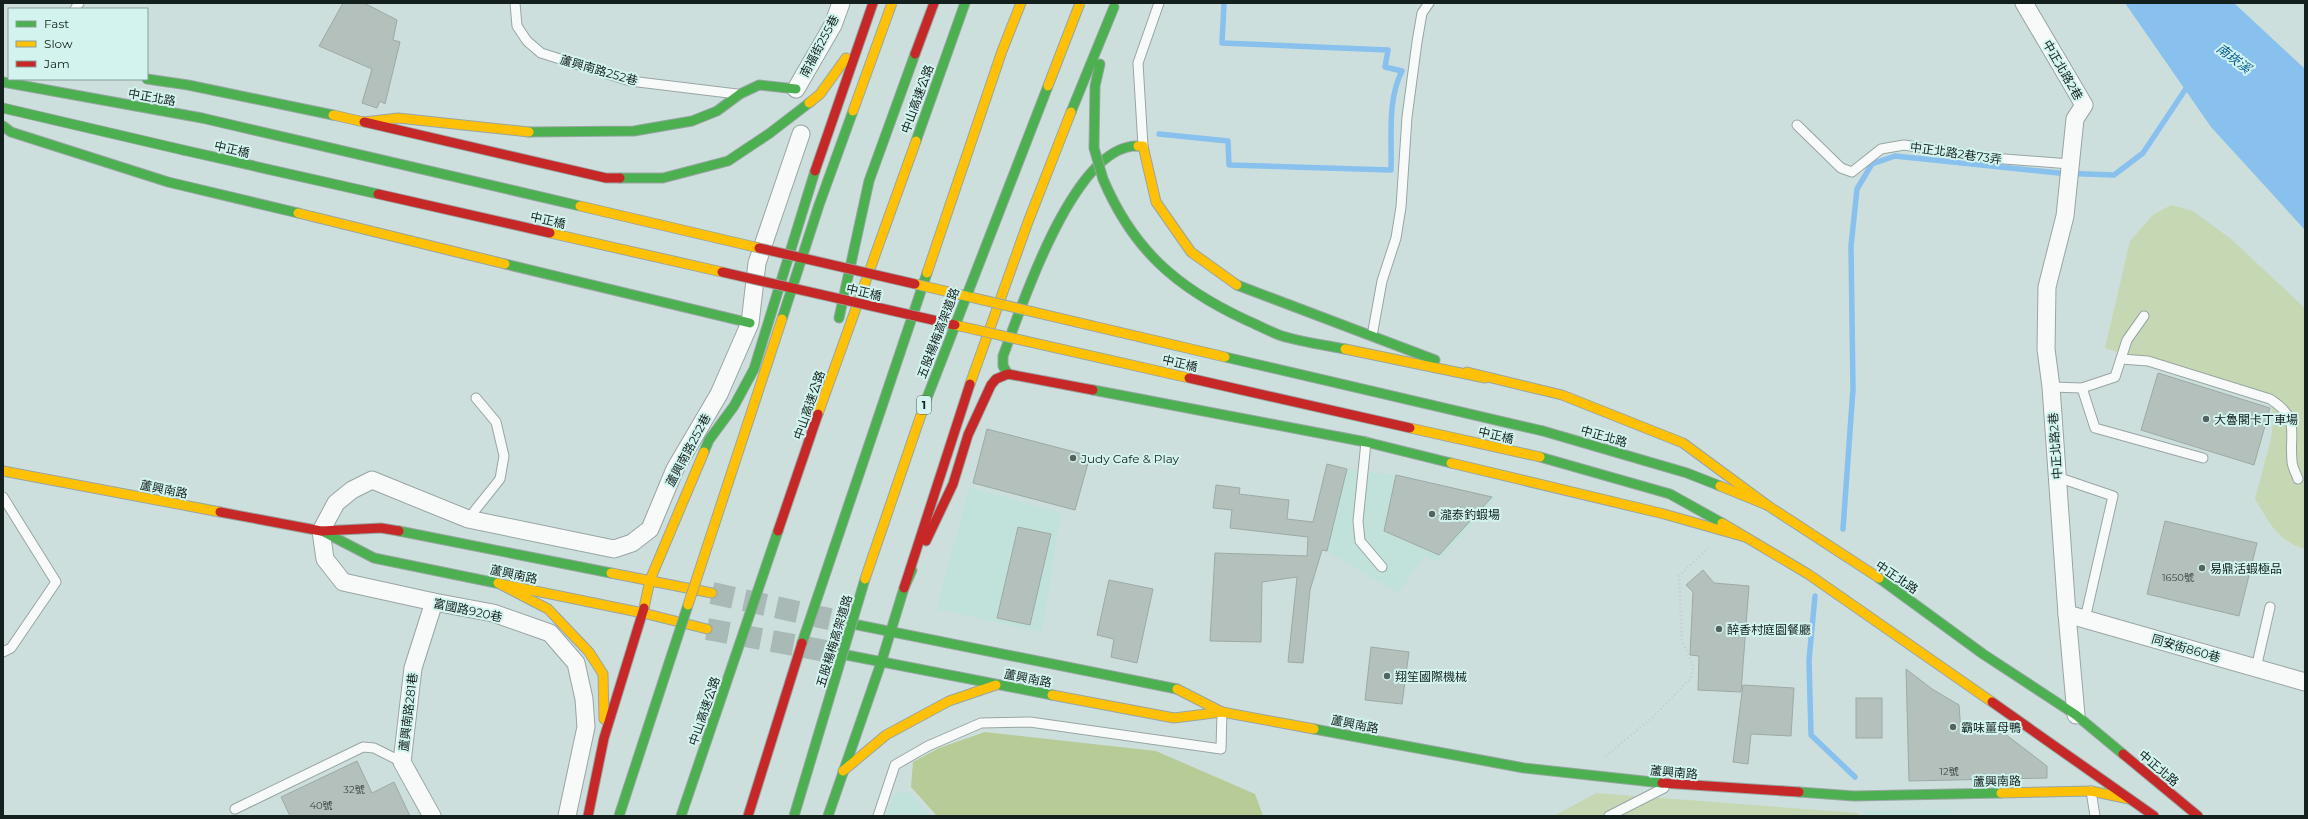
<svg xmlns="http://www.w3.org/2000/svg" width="2308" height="819" font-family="Montserrat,'Noto Sans TC',sans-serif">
<rect width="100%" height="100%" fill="#cddfdc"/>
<!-- built -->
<g fill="#c1e1db">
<path d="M1347,469L1396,475L1496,497L1437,562L1424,556L1398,593L1327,551Z"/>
<path d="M969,487L1061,513L1042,632L937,609Z"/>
<path d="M908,791L931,816H886L893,794Z"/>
<path d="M1951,809V816H1865L1864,811Z"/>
</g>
<!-- green -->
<g fill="#c6d7b4">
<path d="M2171,205L2193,211L2231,239L2305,308V549C2276,540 2270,523 2255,499L2271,439L2274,417L2270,402L2105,348L2130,241L2153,215Z"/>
<path d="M1596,793L1858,813L1859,816H1554Z"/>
</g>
<!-- forest -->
<path fill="#b7cb97" d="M985,732L1156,751L1255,794L1263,816H937L911,787L913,762L939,748Z"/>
<!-- water -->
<path fill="#88c0ee" d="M2125,3H2234L2305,69V230L2211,127Z"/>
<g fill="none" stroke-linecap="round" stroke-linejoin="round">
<!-- stream -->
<g stroke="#88c0ee" stroke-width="5.5">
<path d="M1159,134L1228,141L1229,165L1391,170C1392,138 1387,100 1402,71L1385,67L1388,50L1222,43L1224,3"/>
<path d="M1843,529L1853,389L1851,246L1857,189L1872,164L1895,156L2059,173L2114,175L2143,153L2189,84"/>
<path d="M1815,596L1809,660L1811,735L1855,777"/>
</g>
</g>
<!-- building -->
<g fill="#b4c0bc" stroke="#9da9a4">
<path d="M343,3H364L397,20L393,40L400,42L385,104L380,101L377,108L362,103L372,69L319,46Z"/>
<path d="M2158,373L2270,408L2254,465L2141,430Z"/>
<path d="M987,429L1090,456L1075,510L973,483Z"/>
<path d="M1327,464L1347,469L1327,551L1322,550L1310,590L1303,663L1288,662L1297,577L1262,582L1261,642L1210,641L1215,553L1307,556L1308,537L1230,528L1232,510L1213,508L1216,485L1240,488L1239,494L1289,500L1287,519L1313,522Z"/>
<path d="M1396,475L1492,497L1439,555L1384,531Z"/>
<path d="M2165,521L2257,543L2239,616L2147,594Z"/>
<path d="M1018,527L1051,534L1030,625L997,618Z"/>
<path d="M1703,570L1714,583L1749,586L1741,692L1698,690L1699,656L1690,655L1693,592L1686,585Z"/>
<path d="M1109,580L1153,589L1137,663L1111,657L1114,639L1097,635Z"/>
<path d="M1371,647L1409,652L1402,704L1365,700Z"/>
<path d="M1906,669L1932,689L1959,705L1961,732L1990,731L2005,734L2047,766V778L1909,781Z"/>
<path d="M1743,685L1794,688L1791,736L1751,734L1748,764L1733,762Z"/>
<rect x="1856" y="698" width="26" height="40"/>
<path d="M357,761L372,793L394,782L410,816H290L281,797Z"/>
</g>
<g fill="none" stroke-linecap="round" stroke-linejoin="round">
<!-- secondary-tunnel -->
<g stroke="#a8b9b6" stroke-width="22" stroke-dasharray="22 11" stroke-linecap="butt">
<path d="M712,593L843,622"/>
<path d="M707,629L831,652"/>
</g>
<!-- lane casing -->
<g stroke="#98a5a3" stroke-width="11">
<g id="lane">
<path d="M515,3L517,26L527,41L541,53L630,81L737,94"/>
<path d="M75,9L79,3"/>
<path d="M1797,125L1841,168L1852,172L1881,149L1904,145L1992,158L2070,164"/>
<path d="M1143,146L1138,63L1159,3"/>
<path d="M1372,336L1382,281L1396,238L1401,207L1407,117L1417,42L1422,13L1429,3"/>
<path d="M2121,359L2148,361L2270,399C2301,419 2289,430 2292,461C2292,467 2296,473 2298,479"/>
<path d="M2051,387L2082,388L2115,377L2127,340L2144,316"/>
<path d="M2082,388L2095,428L2203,458"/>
<path d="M1366,442L1358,521L1360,541L1382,567"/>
<path d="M2057,477L2113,496L2085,619"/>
<path d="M3,497L56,582L11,648L3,652"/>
<path d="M468,519L500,479L504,456L496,422L476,398"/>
<path d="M2256,668L2270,607"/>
<path d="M2091,791L2095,816"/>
<path d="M235,809L363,747L374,748L402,762"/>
<path d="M878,816L895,765L928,746L981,723L1030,722L1221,749L1222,712"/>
<path d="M1609,816L1664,788"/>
</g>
</g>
<!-- street casing -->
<g stroke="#98a5a3" stroke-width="19">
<g id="street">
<path d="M2024,3L2084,105L2075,119L2065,216L2047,287L2046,349L2051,387L2067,614L2076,715"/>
<path d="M796,89L833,25L841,3"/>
<path d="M2067,614L2305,682"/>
<path d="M432,816L402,762L413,668L434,602"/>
<path d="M567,816L586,727L584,699L576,663L550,633L493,613L434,602L343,582L325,559L321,531L336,503L352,490L372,480L468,519L614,549L632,543L650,529L675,469L719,394L750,323L757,263L801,134"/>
</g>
</g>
<!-- fast casing -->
<g stroke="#98a5a3" stroke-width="11">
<g id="fast">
<path d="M147,79L188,85L333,115"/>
<path d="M3,82L202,118"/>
<path d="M3,108L183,150"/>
<path d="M1071,112L1114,7"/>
<path d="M3,126L11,132L168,182L298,213"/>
<path d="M529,132L634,131L692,121L717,111L740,94L759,85L796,89"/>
<path d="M916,141L965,3"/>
<path d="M1094,148L1095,86L1100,64"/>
<path d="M620,178H663L728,161L770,133L809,103"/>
<path d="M1103,179C1133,250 1177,288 1246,320C1258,325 1270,332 1282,336C1302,342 1324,345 1345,349"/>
<path d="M505,264L750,323"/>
<path d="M1237,285L1435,360"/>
<path d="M839,318L869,181L915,54"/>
<path d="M1008,374L1003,366V356C1022,306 1074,144 1138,146"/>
<path d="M1093,390L1366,442L1451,463"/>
<path d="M1543,431L1687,473L1720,486"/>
<path d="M704,452L709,440L734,406L754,369L815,171"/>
<path d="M1540,457L1670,494L1722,523"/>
<path d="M322,531L374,558L501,584"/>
<path d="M399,531L611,573"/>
<path d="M1879,578L1983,654L2076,715L2123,754"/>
<path d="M843,622L1177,689"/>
<path d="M802,643L927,273"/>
<path d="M831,652L1052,695"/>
<path d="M881,663L904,588L912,570"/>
<path d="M1314,729L1524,768L1662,783"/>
<path d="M1799,792L1854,796L2001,793"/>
<path d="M681,816L778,531"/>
<path d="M828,816L881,663"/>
</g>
</g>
<!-- slow casing -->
<g stroke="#98a5a3" stroke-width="11">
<g id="slow">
<path d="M809,103L820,94L846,58"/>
<path d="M333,115L364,122L398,118L529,132"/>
<path d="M1138,146H1143L1156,202L1191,252L1237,285"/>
<path d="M298,213L505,264"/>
<path d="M927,273L1002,51L1021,3"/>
<path d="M1345,349L1485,378"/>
<path d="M1467,372L1562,395L1683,443L1767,505"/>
<path d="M970,384L1028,222L1071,112"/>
<path d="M818,414L916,141"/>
<path d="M1451,463L1664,514L1745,537"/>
<path d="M3,471L220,512"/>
<path d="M1720,486L1767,505L1879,578"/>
<path d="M1722,523L1808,574L1992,702"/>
<path d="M611,573L712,593"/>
<path d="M498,583L548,609L589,652L603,674L604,719"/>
<path d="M501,584L643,613L707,629"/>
<path d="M644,608L650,580L704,452"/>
<path d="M1177,689L1222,712"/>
<path d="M1052,695L1174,718L1222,712L1314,729"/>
<path d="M843,771L886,735L949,701L996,685"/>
<path d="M2001,793L2091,791L2129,799"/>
</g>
</g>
<!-- jam casing -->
<g stroke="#98a5a3" stroke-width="11">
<g id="jam">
<path d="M915,54L934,3"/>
<path d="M364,122L606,178H620"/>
<path d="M815,171L873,3"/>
<path d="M220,512L321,531L381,528L399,531"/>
<path d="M778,531L818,414"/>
<path d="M926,541L953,484L968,435L991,385L996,379L1008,374L1093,390"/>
<path d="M904,588L970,384"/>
<path d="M1992,702L2154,816"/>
<path d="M2123,754L2198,816"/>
<path d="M1662,783L1799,792"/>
<path d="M588,816L604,738L644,608"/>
<path d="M748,816L802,643"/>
</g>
</g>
<!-- path -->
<path stroke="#c5cbca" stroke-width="2.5" stroke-dasharray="1 3" stroke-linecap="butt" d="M1606,756L1653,717L1691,678L1693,664L1682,642L1679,576L1710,546"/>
<!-- lane -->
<use href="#lane" stroke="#f8fafa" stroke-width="9"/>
<!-- street -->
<use href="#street" stroke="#f8fafa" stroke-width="17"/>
<!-- fast -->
<use href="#fast" stroke="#4caf50" stroke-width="9"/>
<!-- slow -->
<use href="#slow" stroke="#ffc107" stroke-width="9"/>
<!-- jam -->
<use href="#jam" stroke="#c62828" stroke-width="9"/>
<!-- fast-bridge casing -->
<g stroke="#98a5a3" stroke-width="11" stroke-linecap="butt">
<g id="fast-bridge">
<path d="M202,118L580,206"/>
<path d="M1094,148L1103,179"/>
<path d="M183,150L378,194"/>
<path d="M782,319L819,205L853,111"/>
<path d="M1225,357L1543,431"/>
<path d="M925,403L1048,86"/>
<path d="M619,816L688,605"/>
<path d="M794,816L865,579"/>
</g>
</g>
<!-- slow-bridge casing -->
<g stroke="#98a5a3" stroke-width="11" stroke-linecap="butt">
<g id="slow-bridge">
<path d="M1048,86L1080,3"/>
<path d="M853,111L892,3"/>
<path d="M580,206L759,248"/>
<path d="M550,233L722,272"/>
<path d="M915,284L1225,357"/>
<path d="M955,325L1189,378"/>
<path d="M1410,428L1540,457"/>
<path d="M865,579L925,403"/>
<path d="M688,605L782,319"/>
</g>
</g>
<!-- jam-bridge casing -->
<g stroke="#98a5a3" stroke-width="11" stroke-linecap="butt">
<g id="jam-bridge">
<path d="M378,194L550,233"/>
<path d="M759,248L915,284"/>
<path d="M722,272L955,325"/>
<path d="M1189,378L1410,428"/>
</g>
</g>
<!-- fast-bridge -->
<use href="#fast-bridge" stroke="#4caf50" stroke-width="9"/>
<!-- slow-bridge -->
<use href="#slow-bridge" stroke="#ffc107" stroke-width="9"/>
<!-- jam-bridge -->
<use href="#jam-bridge" stroke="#c62828" stroke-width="9"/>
</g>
<!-- markers -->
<g fill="#556360" stroke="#d3f4ee" stroke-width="1.5">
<circle cx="2206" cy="419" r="4"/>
<circle cx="1073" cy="458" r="4"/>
<circle cx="1432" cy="514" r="4"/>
<circle cx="2202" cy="568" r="4"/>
<circle cx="1719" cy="629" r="4"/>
<circle cx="1387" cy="676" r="4"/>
<circle cx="1953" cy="727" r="4"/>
</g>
<g text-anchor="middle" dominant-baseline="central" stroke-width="4" stroke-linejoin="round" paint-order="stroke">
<!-- number labels -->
<g font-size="10" fill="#3c4846">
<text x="2178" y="577">1650號</text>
<text x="1949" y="771">12號</text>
<text x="354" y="789">32號</text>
<text x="321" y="805">40號</text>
</g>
<!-- shield labels -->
<rect fill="#d3f4ee" stroke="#4d605c" stroke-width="1" x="917" y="396" width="14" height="18" rx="3"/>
<g font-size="11" font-weight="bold" fill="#14201e">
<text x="924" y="405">1</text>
</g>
<!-- street labels -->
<g font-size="12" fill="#14201e" stroke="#d3f4ee">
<text transform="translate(819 46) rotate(-62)">南福街255巷</text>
<text transform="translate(599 70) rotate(16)">蘆興南路252巷</text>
<text transform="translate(2063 70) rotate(60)">中正北路2巷</text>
<text transform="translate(152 97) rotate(10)">中正北路</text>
<text transform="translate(917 99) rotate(-70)">中山高速公路</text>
<text transform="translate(232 149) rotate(13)">中正橋</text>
<text transform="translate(1956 153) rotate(8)">中正北路2巷73弄</text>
<text transform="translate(548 220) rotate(13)">中正橋</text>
<text transform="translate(864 292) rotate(13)">中正橋</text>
<text transform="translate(938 333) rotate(-69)">五股楊梅高架道路</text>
<text transform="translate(1180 363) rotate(13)">中正橋</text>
<text transform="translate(809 405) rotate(-71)">中山高速公路</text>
<text transform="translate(1496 435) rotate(13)">中正橋</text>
<text transform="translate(1604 436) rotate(16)">中正北路</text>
<text transform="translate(2055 446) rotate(-94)">中正北路2巷</text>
<text transform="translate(688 450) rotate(-62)">蘆興南路252巷</text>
<text transform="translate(164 489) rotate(11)">蘆興南路</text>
<text transform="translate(514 574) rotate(12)">蘆興南路</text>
<text transform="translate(1897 577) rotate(34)">中正北路</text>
<text transform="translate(468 610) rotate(12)">富國路920巷</text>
<text transform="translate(834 641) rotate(-73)">五股楊梅高架道路</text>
<text transform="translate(2186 648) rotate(16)">同安街860巷</text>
<text transform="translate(1028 678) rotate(11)">蘆興南路</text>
<text transform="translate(704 711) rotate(-71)">中山高速公路</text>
<text transform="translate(408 712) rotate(-83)">蘆興南路281巷</text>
<text transform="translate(1355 724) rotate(11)">蘆興南路</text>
<text transform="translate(2159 768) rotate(40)">中正北路</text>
<text transform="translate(1674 772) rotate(5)">蘆興南路</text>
<text transform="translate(1997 781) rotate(-1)">蘆興南路</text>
</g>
<!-- poi labels -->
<g font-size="12" fill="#14201e" stroke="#d3f4ee" text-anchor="start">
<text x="2214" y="419">大魯閣卡丁車場</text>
<text x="1081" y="458">Judy Cafe &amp; Play</text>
<text x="1440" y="514">瀧泰釣蝦場</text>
<text x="2210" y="568">易鼎活蝦極品</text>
<text x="1727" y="629">醉香村庭園餐廳</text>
<text x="1395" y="676">翔笙國際機械</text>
<text x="1961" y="727">霸味薑母鴨</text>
</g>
<!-- water labels -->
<g font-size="13" font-style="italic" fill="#045a96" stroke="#d3f4ee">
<text transform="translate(2234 58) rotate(37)">南崁溪</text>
</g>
</g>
<!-- border -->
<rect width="2308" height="819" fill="none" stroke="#14201e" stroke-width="8"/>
<!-- legend -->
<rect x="8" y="8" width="140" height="72" fill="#d3f4ee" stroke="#879f9b"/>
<rect x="16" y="21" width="20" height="6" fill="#4caf50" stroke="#879f9b"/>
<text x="44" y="28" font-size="12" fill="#14201e">Fast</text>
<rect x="16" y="41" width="20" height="6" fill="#ffc107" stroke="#879f9b"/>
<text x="44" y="48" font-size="12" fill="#14201e">Slow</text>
<rect x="16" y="61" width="20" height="6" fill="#c62828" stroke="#879f9b"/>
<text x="44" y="68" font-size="12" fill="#14201e">Jam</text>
</svg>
